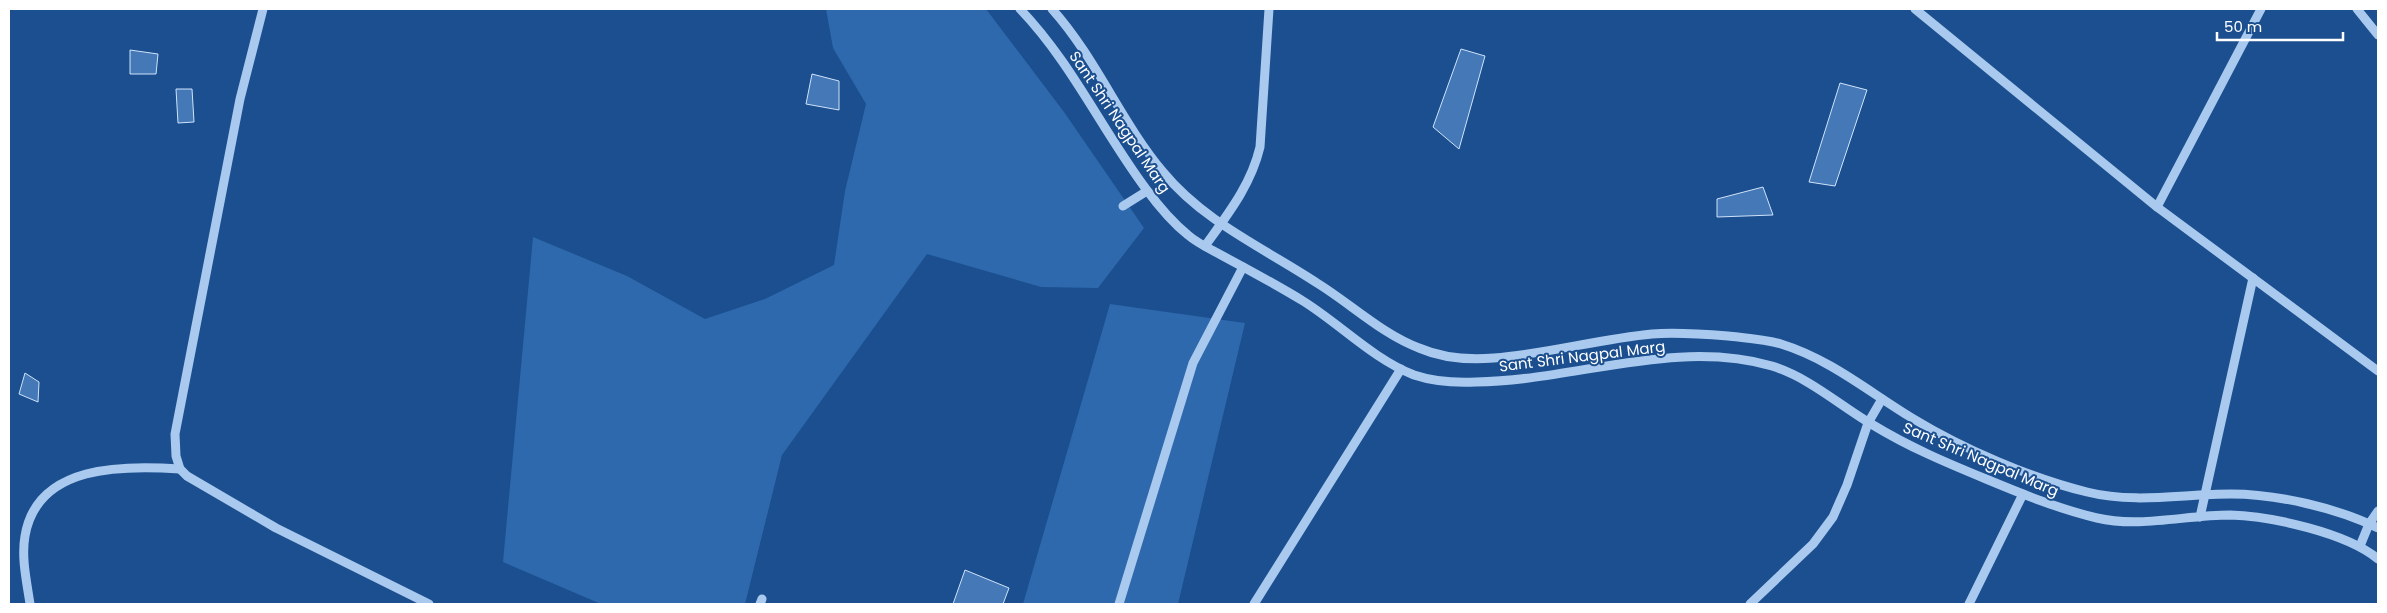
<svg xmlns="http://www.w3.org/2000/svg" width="2387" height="613" font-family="Poppins,sans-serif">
<rect width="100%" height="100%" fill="#1b4f8f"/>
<!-- green -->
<g fill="#2e69ad">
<path d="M826,9H986L1064,112L1144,228L1098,288L1041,287L927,254L782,455L745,604H601L503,562L533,237L627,276L705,319L765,299L834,265L845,191L866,104L833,48Z"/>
<path d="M1110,304L1245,323L1178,604H1023Z"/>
</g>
<!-- building -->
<g fill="#4478b7" stroke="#cfe3fa">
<path d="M1461,49L1485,56L1459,149L1433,127Z"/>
<path d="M130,50L158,54L156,74H130Z"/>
<path d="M812,74L839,81V110L806,104Z"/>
<path d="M1840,83L1867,90L1835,186L1809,182Z"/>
<path d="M176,89H192L194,122L178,123Z"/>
<path d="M1763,187L1773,215L1717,217V199Z"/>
<path d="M25,373L39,382L38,402L19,394Z"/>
<path d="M965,570L1009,588L1003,604H953Z"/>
</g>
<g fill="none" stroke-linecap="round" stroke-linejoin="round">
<!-- minor -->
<g stroke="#a9c9ee" stroke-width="9">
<path d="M263,9L240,99L175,434L176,456L180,469L187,476L276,528L429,604"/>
<path d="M1020,9C1071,62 1102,130 1146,189C1157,204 1173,223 1188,235C1197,243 1210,249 1221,255C1249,270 1277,285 1303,301C1340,324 1373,359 1414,375C1435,382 1455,383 1476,382C1573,381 1675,338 1772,366C1810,378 1839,405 1873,425C1909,447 1947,463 1986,479C2022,494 2059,509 2097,518C2140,528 2186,515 2230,515C2271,516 2347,533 2378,559"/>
<path d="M1052,9C1096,58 1121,122 1163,172C1204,222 1264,248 1317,283C1351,304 1382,334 1419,348C1442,358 1469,360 1494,358C1547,354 1599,339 1652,334C1677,332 1703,334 1728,336C1745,338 1764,339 1781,344C1830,359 1869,392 1912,418C1963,449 2030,478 2087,492C2135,504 2182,494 2231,494C2277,494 2337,508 2378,528"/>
<path d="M1915,9L2157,207L2378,371"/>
<path d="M2357,9L2378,35"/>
<path d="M1123,206L1147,191"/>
<path d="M2157,207L2261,9"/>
<path d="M1205,246C1228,214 1251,185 1260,147L1269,9"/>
<path d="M2200,517L2253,278"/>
<path d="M2360,546L2369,524L2378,511"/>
<path d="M30,604C27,583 21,558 25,536C37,464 124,465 180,469"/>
<path d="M760,604L762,599"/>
<path d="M1119,604L1193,363L1243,267"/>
<path d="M1254,604L1401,369"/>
<path d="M1750,604L1813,544L1833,517L1847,485L1868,423L1882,399"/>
<path d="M1969,604L2023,494"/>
</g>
</g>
<g text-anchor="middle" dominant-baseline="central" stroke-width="4" stroke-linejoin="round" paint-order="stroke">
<!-- street labels -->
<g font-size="15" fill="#fff" stroke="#1b4f8f">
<text transform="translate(1120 122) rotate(56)">Sant Shri Nagpal Marg</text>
<text transform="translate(1582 356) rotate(-7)">Sant Shri Nagpal Marg</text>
<text transform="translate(1981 459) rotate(23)">Sant Shri Nagpal Marg</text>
</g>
</g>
<!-- border -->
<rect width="2387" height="613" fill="none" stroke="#ffffff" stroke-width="20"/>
<!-- scale -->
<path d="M2217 32v8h126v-8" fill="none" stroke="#ffffff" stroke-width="2.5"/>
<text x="2224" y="32" font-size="15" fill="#ffffff" stroke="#1b4f8f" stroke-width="4" paint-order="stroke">50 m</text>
</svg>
